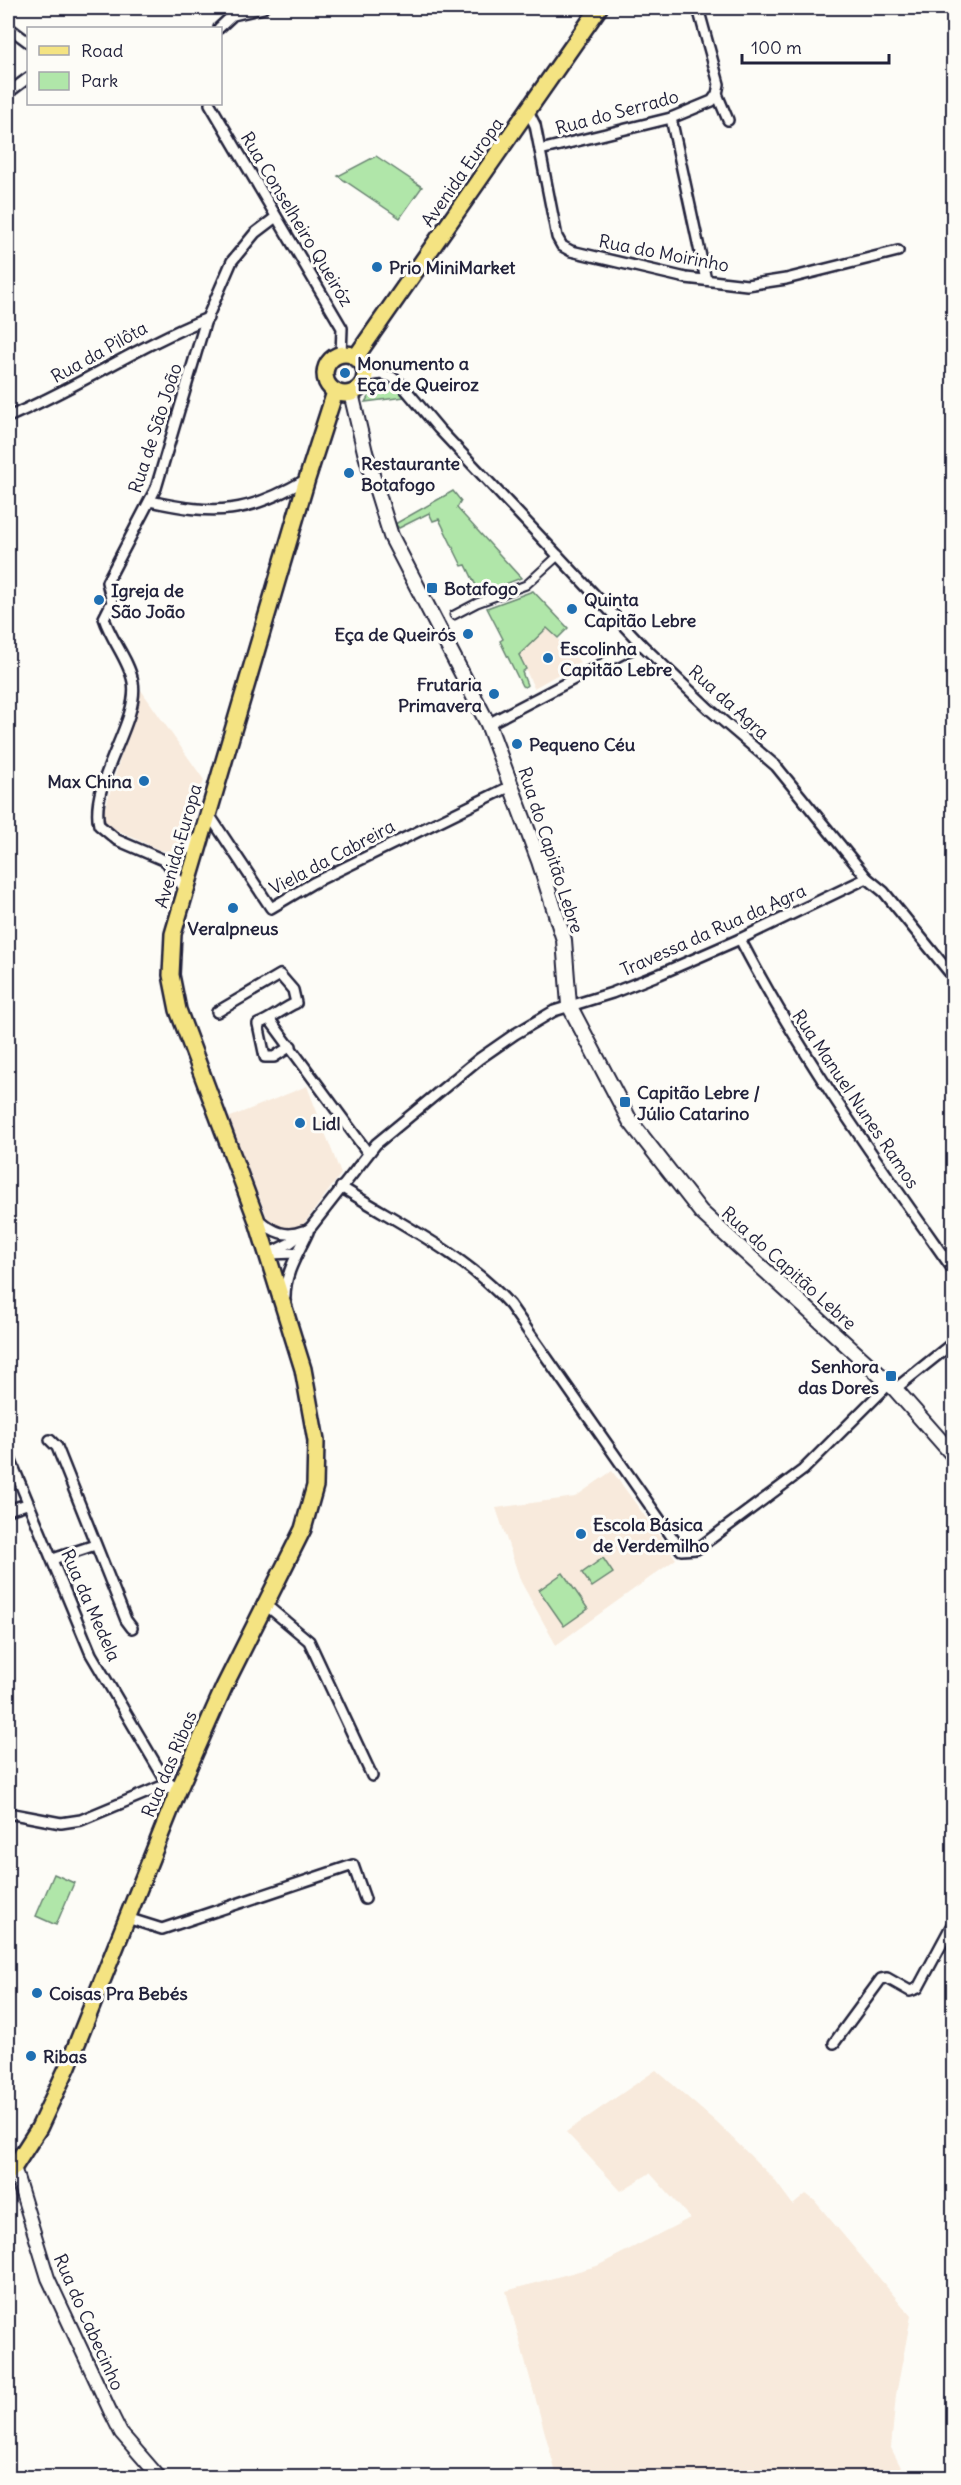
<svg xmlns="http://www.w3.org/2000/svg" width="961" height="2485" font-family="Delius,sans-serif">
<rect width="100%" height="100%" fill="#fdfcf7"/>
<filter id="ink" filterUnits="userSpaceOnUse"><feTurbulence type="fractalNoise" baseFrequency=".0167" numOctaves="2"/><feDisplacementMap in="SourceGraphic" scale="12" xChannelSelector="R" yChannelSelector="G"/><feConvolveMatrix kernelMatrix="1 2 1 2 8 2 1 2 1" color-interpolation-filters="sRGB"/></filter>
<g filter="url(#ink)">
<!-- built -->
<g fill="#f8eadc">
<path d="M547,628L580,662L534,688L519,655Z"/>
<path d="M141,690L204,780L184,842L172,852L159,850L113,828L104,820L103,815Z"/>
<path d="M307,1086L341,1174L303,1225L297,1229L283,1231L270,1223L267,1217L228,1118Z"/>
<path d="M612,1471L676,1559L556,1645L521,1582L496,1508L575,1497Z"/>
<path d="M656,2070L716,2122L773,2178L793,2205L806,2194L814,2200L911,2316L896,2395L891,2448L906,2477H557L506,2291L597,2266L690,2218L650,2173L621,2191L566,2132Z"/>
</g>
<!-- green -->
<g fill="#b0e6a9" stroke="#698472" stroke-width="1.5">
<path d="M376,156L422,187L400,218L338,176Z"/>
<path d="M378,381L396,386L405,397L365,402Z"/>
<path d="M453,491L461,501L457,508L521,578L480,594L466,565L462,566L439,519L433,521L429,513L399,528L395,524Z"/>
<path d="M533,591L568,628L558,638L547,628L519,655L526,669L522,672L527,685L525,687L522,686L500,641L503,639L487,608Z"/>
<path d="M603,1558L613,1573L592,1587L582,1573Z"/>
<path d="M563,1573L588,1609L564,1626L539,1590Z"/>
<path d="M54,1874L74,1883L56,1925L36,1916Z"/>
</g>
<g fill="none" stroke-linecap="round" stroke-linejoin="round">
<!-- pedestrian casing -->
<g stroke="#22223b" stroke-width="11">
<path id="pedestrian" d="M454,615L477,603L526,585L559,555"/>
</g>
<!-- minor casing -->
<g stroke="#22223b" stroke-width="14">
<g id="minor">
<path d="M8,27L28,42"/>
<path d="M219,28L233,15L263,8"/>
<path d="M8,93L28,78"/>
<path d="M717,94L728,120"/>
<path d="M210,104L342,328L341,355"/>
<path d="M528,111L535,125L557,237L562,246L571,251L686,278L747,285L786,279L898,251"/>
<path d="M671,118L706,280"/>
<path d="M540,150L671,118L712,101L717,94L719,84L698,8"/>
<path d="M364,377L380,374L392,377L402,385L439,429L641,644L709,709L776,766L867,878L884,892L954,978"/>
<path d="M8,417C77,388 138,346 208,318"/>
<path d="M150,501C217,516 247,514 307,479"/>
<path d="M488,724L641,644"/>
<path d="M208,813L271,908L313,883L511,786"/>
<path d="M166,861L178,857L197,839"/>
<path d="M185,890L166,861L117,840L99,825C89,782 140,721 133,682C129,660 111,640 104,618L112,602L107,582L156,488L205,323L232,261L255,233L276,217"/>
<path d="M740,939C801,1057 878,1163 954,1271"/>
<path d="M217,1012L280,975L293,990L296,1003C282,1009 272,1019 258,1024L265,1057H274L291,1046"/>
<path d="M270,1020L368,1153"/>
<path d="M341,1187C398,1223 465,1254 510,1305L681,1550L697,1549L803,1470L889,1384"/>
<path d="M259,1220C273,1232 286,1238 303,1231"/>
<path d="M268,1254L290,1243L311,1227L376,1144L479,1059L515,1034L554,1011L612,993L660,974L740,939L867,878"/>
<path d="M270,1254L296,1253"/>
<path d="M285,1297C285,1272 298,1254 308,1232"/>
<path d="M895,1389L954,1342"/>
<path d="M50,1440L57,1447L126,1620L132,1628"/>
<path d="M8,1454L91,1654L164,1778L178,1791"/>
<path d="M8,1510L27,1504"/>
<path d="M53,1559L95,1545"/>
<path d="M266,1605L309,1641L372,1776"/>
<path d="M8,1813L61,1823L81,1820L160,1787L177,1790"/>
<path d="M127,1918L162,1929L353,1865L365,1899"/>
<path d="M834,2043L881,1979L887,1978L910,1991L918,1988L954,1921"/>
</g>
</g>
<!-- tertiary casing -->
<g stroke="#22223b" stroke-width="16">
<path id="tertiary" d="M14,2167L48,2278L111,2413L121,2433L160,2478"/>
</g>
<!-- secondary casing -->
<g stroke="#22223b" stroke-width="18">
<path id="secondary" d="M351,393L365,452L391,536L488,724L539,861L564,940L569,1005L630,1121L701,1212L895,1389L954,1456"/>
</g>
<!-- primary casing -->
<g stroke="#22223b" stroke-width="20">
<g id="primary">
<circle cx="345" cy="374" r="20"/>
<path d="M355,358L599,8"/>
<path d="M8,2173L14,2167L39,2128L68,2066L178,1791L224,1687L303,1529L315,1486L316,1441L303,1369L256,1218L178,1010L171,975L173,934L307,479L335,392"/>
</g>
</g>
<!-- pedestrian -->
<use href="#pedestrian" stroke="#fdfcf7" stroke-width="7"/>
<!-- minor -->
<use href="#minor" stroke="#fdfcf7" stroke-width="9"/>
<!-- tertiary -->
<use href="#tertiary" stroke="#fdfcf7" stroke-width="12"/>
<!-- secondary -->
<use href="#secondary" stroke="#fdfcf7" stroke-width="14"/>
<!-- primary -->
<use href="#primary" stroke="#f4e382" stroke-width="15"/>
</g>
</g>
<!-- markers -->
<g fill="#1f6fb2" stroke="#fdfcf7" stroke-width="2">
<circle cx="377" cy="267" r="6"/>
<circle cx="345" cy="373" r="6"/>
<circle cx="349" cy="473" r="6"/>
<rect x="426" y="582" width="12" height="12" rx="3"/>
<circle cx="99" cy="600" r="6"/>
<circle cx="572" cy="609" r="6"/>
<circle cx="468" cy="634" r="6"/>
<circle cx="548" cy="658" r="6"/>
<circle cx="494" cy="694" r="6"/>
<circle cx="517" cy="744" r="6"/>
<circle cx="144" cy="781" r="6"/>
<circle cx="233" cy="908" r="6"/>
<rect x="619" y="1096" width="12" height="12" rx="3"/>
<circle cx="300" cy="1123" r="6"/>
<rect x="885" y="1370" width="12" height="12" rx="3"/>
<circle cx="581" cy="1534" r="6"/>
<circle cx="37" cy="1993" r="6"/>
<circle cx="31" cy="2056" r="6"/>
</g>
<g text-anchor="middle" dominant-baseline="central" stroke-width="6" stroke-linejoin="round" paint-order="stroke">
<!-- street labels -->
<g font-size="18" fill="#22223b" stroke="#fdfcf7">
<text transform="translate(617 112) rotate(-15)">Rua do Serrado</text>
<text transform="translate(462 172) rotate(-55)">Avenida Europa</text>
<text transform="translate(297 219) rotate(59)">Rua Conselheiro Queiróz</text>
<text transform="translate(664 253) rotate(11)">Rua do Moirinho</text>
<text transform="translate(99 352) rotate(-29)">Rua da Pilôta</text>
<text transform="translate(155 428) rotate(-72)">Rua de São João</text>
<text transform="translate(729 702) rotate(42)">Rua da Agra</text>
<text transform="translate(178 846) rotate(-74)">Avenida Europa</text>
<text transform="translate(551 850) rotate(72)">Rua do Capitão Lebre</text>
<text transform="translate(332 857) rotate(-28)">Viela da Cabreira</text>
<text transform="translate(713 930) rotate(-24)">Travessa da Rua da Agra</text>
<text transform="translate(856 1099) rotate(56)">Rua Manuel Nunes Ramos</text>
<text transform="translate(789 1268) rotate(42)">Rua do Capitão Lebre</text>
<text transform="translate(91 1605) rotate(66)">Rua da Medela</text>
<text transform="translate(169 1764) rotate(-67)">Rua das Ribas</text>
<text transform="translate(89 2322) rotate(66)">Rua do Cabecinho</text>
</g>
<!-- poi labels -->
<g font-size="18" font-weight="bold" fill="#22223b" stroke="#fdfcf7" text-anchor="start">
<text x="389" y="267">Prio MiniMarket</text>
<text x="357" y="363">Monumento a<tspan x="357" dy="21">Eça de Queiroz</tspan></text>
<text x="361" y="463">Restaurante<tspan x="361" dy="21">Botafogo</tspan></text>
<text x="444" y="588">Botafogo</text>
<text x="111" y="590">Igreja de<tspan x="111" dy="21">São João</tspan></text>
<text x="584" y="599">Quinta<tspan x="584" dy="21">Capitão Lebre</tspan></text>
<text x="456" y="634" text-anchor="end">Eça de Queirós</text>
<text x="560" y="648">Escolinha<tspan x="560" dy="21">Capitão Lebre</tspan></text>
<text x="482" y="684" text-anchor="end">Frutaria<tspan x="482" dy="21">Primavera</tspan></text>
<text x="529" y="744">Pequeno Céu</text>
<text x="132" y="781" text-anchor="end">Max China</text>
<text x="233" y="928" text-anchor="middle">Veralpneus</text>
<text x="637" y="1092">Capitão Lebre /<tspan x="637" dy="21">Júlio Catarino</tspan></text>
<text x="312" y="1123">Lidl</text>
<text x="879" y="1366" text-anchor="end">Senhora<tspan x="879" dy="21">das Dores</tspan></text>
<text x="593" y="1524">Escola Básica<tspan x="593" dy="21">de Verdemilho</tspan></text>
<text x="49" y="1993">Coisas Pra Bebés</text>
<text x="43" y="2056">Ribas</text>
</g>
</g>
<!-- margin -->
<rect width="961" height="2485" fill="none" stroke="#fdfcf7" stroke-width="30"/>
<rect x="15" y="15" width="931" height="2455" fill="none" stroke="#22223b" stroke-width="2" filter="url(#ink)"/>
<!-- legend -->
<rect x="27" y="27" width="195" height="78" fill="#fdfcf7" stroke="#a5a5ac" stroke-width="1.5"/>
<rect x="39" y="46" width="30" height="9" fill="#f4e382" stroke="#a5a5ac" stroke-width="1.5"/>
<text x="81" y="57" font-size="18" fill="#22223b">Road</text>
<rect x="39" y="72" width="30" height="18" fill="#b0e6a9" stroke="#a5a5ac" stroke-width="1.5"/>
<text x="81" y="87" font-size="18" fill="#22223b">Park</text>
<!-- scale -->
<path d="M742 54v9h147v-9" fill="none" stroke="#22223b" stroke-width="3"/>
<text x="751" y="54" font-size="18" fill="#22223b" stroke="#fdfcf7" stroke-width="4.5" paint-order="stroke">100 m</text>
</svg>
